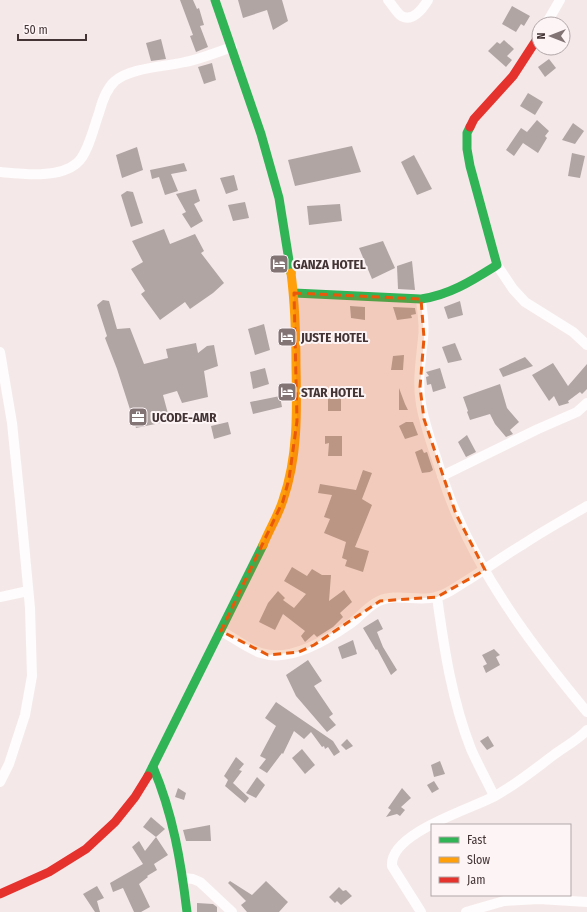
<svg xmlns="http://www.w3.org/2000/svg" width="587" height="912" font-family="'Fira Sans Condensed',sans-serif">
<rect width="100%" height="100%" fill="#f5e8e9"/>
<!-- building -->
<g fill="#b1a5a4">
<path d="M180,0H193L197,9L199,8L204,25L200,26L208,47L196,52L190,36L193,35Z"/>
<path d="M238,0H282L288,21L273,30L267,10L243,18Z"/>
<path d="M512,6L530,16L524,26L521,24L516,32L502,24Z"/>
<path d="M161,39L166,59L151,61L146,43Z"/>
<path d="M504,40L514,49L507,56L512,60L506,67L488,51L497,42L500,44Z"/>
<path d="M549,59L556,68L545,77L538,67Z"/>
<path d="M212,63L216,80L204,84L198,67Z"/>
<path d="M528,93L543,102L535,115L520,106Z"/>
<path d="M537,120L549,131L545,136L547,138L538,153L523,143L514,156L506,150L521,128L527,132Z"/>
<path d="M573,123L584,131L575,144L562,140Z"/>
<path d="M352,146L361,172L295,186L288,160Z"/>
<path d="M137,147L143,170L122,178L116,155Z"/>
<path d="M572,153L585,156L580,178L568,176Z"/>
<path d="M414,155L432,189L417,195L401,162Z"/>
<path d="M184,163L187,171L171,174L178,191L165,195L159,177L152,179L150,170Z"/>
<path d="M234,175L238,190L226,194L220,178Z"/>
<path d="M196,189L200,201L194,204L203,221L191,228L182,214L186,212L176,194Z"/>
<path d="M127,191L133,192L143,223L131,227L121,195Z"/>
<path d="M245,202L249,218L233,221L228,205Z"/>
<path d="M340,204L342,221L309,225L307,206Z"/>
<path d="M164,229L170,244L195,234L204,251L201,253L224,283L213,293L190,309L185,302L160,320L141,294L145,291L131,269L143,262L132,241Z"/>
<path d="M383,241L395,268L372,279L359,248Z"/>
<path d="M412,261L415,290L398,289L397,266Z"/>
<path d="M103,300L109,301L117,329L130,328L144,364L168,358L166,349L196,343L198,353L207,346L214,345L218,366L204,371L208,397L182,403L177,391L163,395L170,421L136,428L117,369L105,338L107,336L97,305Z"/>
<path d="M460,301L463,315L448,319L444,307Z"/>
<path d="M350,306L365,307V320L351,318Z"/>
<path d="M393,307L415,308L416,314L411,315L412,318L397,320Z"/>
<path d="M264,324L270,350L255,355L248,329Z"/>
<path d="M455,343L462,360L448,363L442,347Z"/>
<path d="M404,355L403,370H391L393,356Z"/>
<path d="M525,357L533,366L503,377L499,369Z"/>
<path d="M553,363L568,386L587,364V389L582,394L580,392L568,401L569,403L559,406L554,396L549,401L532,375Z"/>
<path d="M265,368L269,384L253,389L250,372Z"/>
<path d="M440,368L446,388L433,392L431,384L427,385L426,377L429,376L426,372Z"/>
<path d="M500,384L507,408L519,422L510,430L513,434L506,437L495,424L490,414L470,420L467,412L468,411L463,397Z"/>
<path d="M399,388L405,404L408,410H399Z"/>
<path d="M341,394V411H328V395Z"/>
<path d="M280,396L282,407L253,414L250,402Z"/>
<path d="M228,422L231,434L214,439L211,426Z"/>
<path d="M406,422H413L418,435L405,439L399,426Z"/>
<path d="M467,435L476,452L466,457L458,442Z"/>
<path d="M325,436H342V456H328L329,443L325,444Z"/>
<path d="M422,449L424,453L427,452L433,470L430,472L422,473L415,452Z"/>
<path d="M363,470L372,473L362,499L372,505L355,547L369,551L363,572L345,566L347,560L342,558L346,542L324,533L330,519L324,517L332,495L318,493L320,484L356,490Z"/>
<path d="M292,567L307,576L312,569L322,575H331L329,601L344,590L352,602L340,613L343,617L333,627L317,637L314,634L305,642L301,636L305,631L283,614L275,630L259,622L268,603L278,591L285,598L283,600L294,608L306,594L284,581Z"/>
<path d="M378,619L383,629L377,632L383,647L397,670L391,675L377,649L376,650L363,628Z"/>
<path d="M353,640L357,654L342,659L338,647Z"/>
<path d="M494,649L500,655L496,657L500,665L486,673L483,666L487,664L482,655Z"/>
<path d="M308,660L322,681L314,686L333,714L329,717L336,725L327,732L296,696L286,675Z"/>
<path d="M276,702L333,741L340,752L334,756L328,747L325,749L324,746L322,747L311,732L304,739L294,731L283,754L282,753L267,773L259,768L266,759L260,756L276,726L265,718Z"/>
<path d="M488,736L494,746L487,750L480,741Z"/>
<path d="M347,739L353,746L346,750L341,745Z"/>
<path d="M302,749L315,765L305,774L292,758Z"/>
<path d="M236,757L244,764L239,770L242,771L233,783L249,798L245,803L225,786L228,780L224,776Z"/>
<path d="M440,761L445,774L434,777L431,765Z"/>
<path d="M257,777L265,785L256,798L246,793Z"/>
<path d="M434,781L439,789L432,793L427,785Z"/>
<path d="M178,788L186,793L184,800L175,797Z"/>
<path d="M402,788L411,798L401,807L405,810L400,816L397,814L386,817L391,810L388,808Z"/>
<path d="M151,817L165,829L156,837L143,827Z"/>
<path d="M210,825L211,841H186L183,830Z"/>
<path d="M156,837L168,855L154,864L157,870L147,876L148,877L139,884L150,907L141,912H134L123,888L113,892L110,883L143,864L132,847L139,841L145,851Z"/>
<path d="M230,881L252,895L266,881L288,902L279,912H247L241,905L246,901L228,883Z"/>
<path d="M97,886L104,898L97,901L100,912H95L83,894Z"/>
<path d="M339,887L343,891L346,890L352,896L341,905L337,901L335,903L329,897Z"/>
<path d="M197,903L213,904L217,907V912H197Z"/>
</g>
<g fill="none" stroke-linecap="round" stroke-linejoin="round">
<!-- street -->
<g stroke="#fefcfc" stroke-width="10">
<path d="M388,0C392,5 396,11 400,15C412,24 423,8 428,0"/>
<path d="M546,24L560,0"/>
<path d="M0,172C22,174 59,179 77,163C88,154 94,126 99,113C102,102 106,89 115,81C132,67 165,67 185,62C201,59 217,52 232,47"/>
<path d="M497,265L513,289L525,302L573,332L587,345"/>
<path d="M421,299C422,312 425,325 423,338C421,360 417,382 421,404C424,422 430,439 436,457C442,476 448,495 456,513C487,586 537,652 587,712"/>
<path d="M0,352L12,423L20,501L30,608L32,676L25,715L9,764L0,782"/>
<path d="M442,476L538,429L577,412L587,403"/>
<path d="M0,597L28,591"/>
<path d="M437,597C444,648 452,701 471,749C478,765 487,781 494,796"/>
<path d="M221,631C233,637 248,649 261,653C290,663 327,640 350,624C360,617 368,606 379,601C396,593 418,602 436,597C446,595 455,588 463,583C483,571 502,557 522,545C543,531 565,519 587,506"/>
<path d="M183,878L193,879L200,882L232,912"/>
<path d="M421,912L392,866C389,833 471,809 495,796C517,784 536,768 555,754C566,746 579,739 587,730"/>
<path d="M466,912L504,901L539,899L587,902"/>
</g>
<!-- fast -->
<g stroke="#30b455" stroke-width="9">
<path d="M215,0L261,134L279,198L291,273"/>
<path d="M294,293L421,299C450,295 473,280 497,265L470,166L467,149V133L470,127"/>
<path d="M153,767C173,814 181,862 187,912"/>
<path d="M148,776L263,545"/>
</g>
<!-- slow -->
<path stroke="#ff9f0a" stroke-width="9" d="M263,545C269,530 278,516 283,500C298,457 297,412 296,367C296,336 295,304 291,273"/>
<!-- jam -->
<g stroke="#e5322d" stroke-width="9">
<path d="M470,127L474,119L513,76L539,36"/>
<path d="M0,894L49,872L86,849L115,822L135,797L148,776"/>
</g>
</g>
<!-- marked area -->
<path fill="#e8590c" fill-opacity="0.2" stroke="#e8590c" stroke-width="3" stroke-dasharray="8 5" stroke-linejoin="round" d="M294,293L421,299L424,338L420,387L424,419L456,514L485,570L437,597L380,601L314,645L299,652L268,655L221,631L283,501L289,479L297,421Z"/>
<!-- icons -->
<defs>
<g id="hotel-square" transform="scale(1)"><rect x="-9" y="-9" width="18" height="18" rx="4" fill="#827375" stroke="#fcf4f5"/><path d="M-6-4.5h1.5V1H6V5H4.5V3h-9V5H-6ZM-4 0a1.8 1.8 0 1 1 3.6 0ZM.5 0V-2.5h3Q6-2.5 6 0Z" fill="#fff"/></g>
<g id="office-square" transform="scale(1)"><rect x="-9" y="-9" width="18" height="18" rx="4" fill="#827375" stroke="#fcf4f5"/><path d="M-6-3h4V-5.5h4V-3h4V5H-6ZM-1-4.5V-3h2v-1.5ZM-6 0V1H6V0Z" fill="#fff"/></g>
</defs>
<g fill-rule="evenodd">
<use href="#hotel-square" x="279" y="264"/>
<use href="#hotel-square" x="287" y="337"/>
<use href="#hotel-square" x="287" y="392"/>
<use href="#office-square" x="138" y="417"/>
</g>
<g text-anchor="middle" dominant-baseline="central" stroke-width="4" stroke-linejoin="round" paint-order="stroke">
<!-- poi labels -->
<g font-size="13" font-weight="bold" fill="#443436" stroke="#fcf4f5" text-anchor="start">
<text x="293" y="264">GANZA HOTEL</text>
<text x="301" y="337">JUSTE HOTEL</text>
<text x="301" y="392">STAR HOTEL</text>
<text x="152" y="417">UCODE-AMR</text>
</g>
</g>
<!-- legend -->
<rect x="431" y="824" width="140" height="72" fill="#fcf4f5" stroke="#b2a7a9"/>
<rect x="439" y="837" width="20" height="6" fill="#30b455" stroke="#b2a7a9"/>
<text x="467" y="844" font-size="12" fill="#443436">Fast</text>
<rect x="439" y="857" width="20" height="6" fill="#ff9f0a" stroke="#b2a7a9"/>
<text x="467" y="864" font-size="12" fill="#443436">Slow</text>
<rect x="439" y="877" width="20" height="6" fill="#e5322d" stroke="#b2a7a9"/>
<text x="467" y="884" font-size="12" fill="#443436">Jam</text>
<!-- north arrow -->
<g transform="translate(551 36) rotate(270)"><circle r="19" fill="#fcf4f5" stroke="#b2a7a9"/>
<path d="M0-3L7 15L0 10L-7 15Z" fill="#827375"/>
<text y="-6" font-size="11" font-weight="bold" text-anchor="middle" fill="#443436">N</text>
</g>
<!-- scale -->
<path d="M18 34v6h68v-6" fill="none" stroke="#443436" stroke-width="2"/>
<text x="24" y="34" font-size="12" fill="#443436" stroke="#fcf4f5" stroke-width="3" paint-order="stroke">50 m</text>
</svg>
